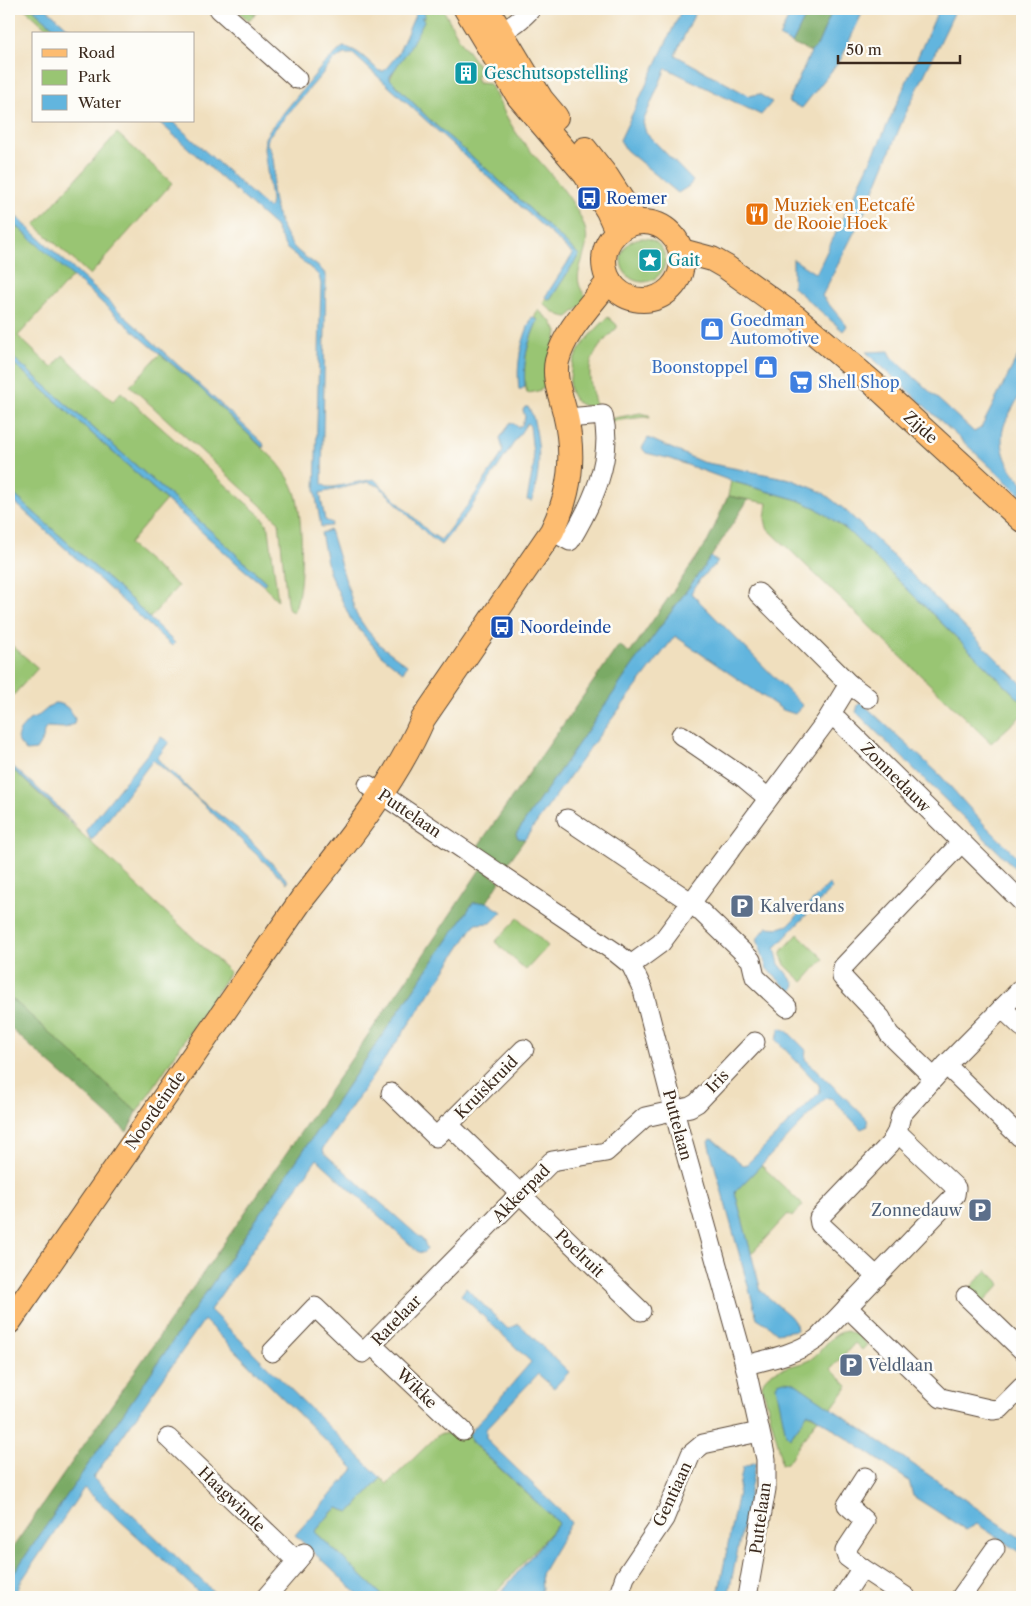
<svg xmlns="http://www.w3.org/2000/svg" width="1031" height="1606" font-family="'Libre Caslon Text',serif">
<rect width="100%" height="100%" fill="#fdfcf7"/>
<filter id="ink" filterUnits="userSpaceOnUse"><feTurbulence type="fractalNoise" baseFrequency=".02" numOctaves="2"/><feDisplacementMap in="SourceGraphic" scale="10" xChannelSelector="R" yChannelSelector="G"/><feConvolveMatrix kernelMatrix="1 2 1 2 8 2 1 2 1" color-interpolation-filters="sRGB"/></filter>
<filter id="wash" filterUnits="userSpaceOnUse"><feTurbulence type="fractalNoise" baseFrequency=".0096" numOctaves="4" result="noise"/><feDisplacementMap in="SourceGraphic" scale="20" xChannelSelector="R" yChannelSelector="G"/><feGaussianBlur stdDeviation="1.12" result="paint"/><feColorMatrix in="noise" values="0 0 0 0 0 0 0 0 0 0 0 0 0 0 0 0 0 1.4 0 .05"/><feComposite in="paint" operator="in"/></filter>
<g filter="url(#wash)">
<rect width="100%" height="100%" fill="#f0dfbe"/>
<!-- green -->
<g fill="#99c573" stroke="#6a7848">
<path d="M25,9H33L61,34H53Z"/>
<path d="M236,9H248L254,14L261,9L253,17L248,20Z"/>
<path d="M424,9H443L458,37L479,67V75L476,76L478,83L490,84C499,101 508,122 520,138C541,165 574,195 585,228C594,255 563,276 589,299L568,317C559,317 549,309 543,303L546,298L550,300L579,255L491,173L433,123L390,79L420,17L425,18Z"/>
<path d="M117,133L172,183L90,275L35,225Z"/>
<path d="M9,219L73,276L18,336L52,368L63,355L113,401L121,392L263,518L269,529L278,601L263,585L266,582L213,533L9,354Z"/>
<circle cx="643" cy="260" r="22"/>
<path d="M538,310L552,322L557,332L548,383C542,391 536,392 527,393C520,368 527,344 538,320L534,318Z"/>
<path d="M608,317L617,325V328C587,356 585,367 596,406C586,407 578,406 573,397C569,391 569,384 570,378C572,351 591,335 608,317Z"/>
<path d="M160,354L200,388L277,462C284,471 291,480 295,492C303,514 305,593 293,612L289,610L287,603L279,522L130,386Z"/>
<path d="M9,359L166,500L129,544L178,586L149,619L136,604L9,490Z"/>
<path d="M640,413L649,415L650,418L644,417L613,421L610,419Z"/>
<path d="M731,481L798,500L816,508L847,530L1022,702V715L991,743L767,528L765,519L767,503L728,496Z"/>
<path d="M9,643L38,668L9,700Z"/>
<path d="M9,766L230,972L137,1112L9,996Z"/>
<path d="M518,918L548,946L526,970L495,942Z"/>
<path d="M798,934L824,959L803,982L785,965L781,955L783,950Z"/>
<path d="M761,1165L803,1205L792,1217L788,1214L751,1254L735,1192Z"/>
<path d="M987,1270L1001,1284L980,1306L966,1292Z"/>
<path d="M847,1331L859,1336L867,1345L862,1350L855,1343L831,1369L848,1386L831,1409L793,1382L790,1438L808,1413L818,1418L787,1463L781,1465L779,1448L762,1385C768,1366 796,1368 811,1359C824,1350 830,1333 847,1331Z"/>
<path d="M439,1434H469L471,1442L559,1523L492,1597H384L315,1532L331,1513L338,1508L350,1512L381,1478L387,1484Z"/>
</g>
<!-- forest -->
<g fill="#7aaa65" stroke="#5a6a42">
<path d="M809,9H833L817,46L811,52L792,44Z"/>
<path d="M728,496L748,500L711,557L637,659L516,834L518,838L525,839L506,866L478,846L619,645L630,653L708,541Z"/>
<path d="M481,868L500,881L487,902L473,903L9,1580V1553L420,960Z"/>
<path d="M9,996L137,1112L127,1132L9,1027Z"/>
</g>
<!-- water -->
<g fill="#62b5de" stroke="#4e707e">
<path d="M33,9H47L75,34H61Z"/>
<path d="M415,9H424L425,18L421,17L424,21L407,52L390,76V79L433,123L491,173L579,255L550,300L545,297L573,254L353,54H344L335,59L268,137L267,144C273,151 275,168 274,177C274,181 272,185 272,189C274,208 284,240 299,252C308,260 318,264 326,275L322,484L327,487H333L374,479L430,533L441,540L470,502L502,454L503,450L500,438L511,422L518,427L522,425L525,417L523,410L525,407H528L532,414C541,445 541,470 532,501L527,500L534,463L530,426L527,423L468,512L441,545L429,536L379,486L368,482L320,493L325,520L332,523L331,526L321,527L315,491L321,284L319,276L314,271L286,248L275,226L158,121H172L268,208L270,206L271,200L264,149L265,138L270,129L323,65L343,47C357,48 369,62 379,71H384L398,54L416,13Z"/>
<path d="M682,9H697L675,55L749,96L759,94L772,102L761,115L666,68L643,122L646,133L693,181L689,186L678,193L626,150L620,140Z"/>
<path d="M793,9H809L792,44L779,37Z"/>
<path d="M833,9H864L841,59L802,108L788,102L811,52L817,46Z"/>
<path d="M939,9H956L904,117L868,205L822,296L847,326L843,331L793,287V259L816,274L880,141Z"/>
<path d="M9,210L263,443L264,447H262L200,388L139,336L9,219Z"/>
<path d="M532,317L538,320C527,344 523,360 525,387L519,390C516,363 521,342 532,317Z"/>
<path d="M1022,348C1022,360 1025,376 1022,387C1019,400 1010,411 1005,423C997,444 1006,467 1022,482V496L866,352L889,351L892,357L974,432L981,428Z"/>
<path d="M9,354L213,533L266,582L263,585L242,568L9,359Z"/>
<path d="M648,438L702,462L790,479L822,492L844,509L892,555L1022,684V702L847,530L816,508L798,500L731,481L671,459L646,453L642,448Z"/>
<path d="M9,490L136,604L145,614L175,643L172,646L9,497Z"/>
<path d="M330,530L356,614L367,630L381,646L407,665L403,672L381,655L351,620L329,572L321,533Z"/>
<path d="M711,557L718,562L701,578L691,593L803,706L795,714L783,710L675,636L592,745L525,839L518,838L516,834L637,659Z"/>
<path d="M861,702L940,775L982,822L1022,862V875L856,712L858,705Z"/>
<path d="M54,703C65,703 70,709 75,719L74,724L65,728L47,727L44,731L43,739L36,750L26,751L20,744L17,738L20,730L29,720L37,717Z"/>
<path d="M161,737L169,742L157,758L169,772H172L200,800L238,829L256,846L288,881L287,883L177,780L153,760L93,839H90L86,830Z"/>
<path d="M9,763L53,802L76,826L9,766Z"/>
<path d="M829,884L832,888L775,948L779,964L795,984L794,989L790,991L767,969L757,939L767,927L779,928L788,925Z"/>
<path d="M487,902L502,912L491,923L475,924L425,1001L323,1148L324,1153L424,1241L427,1249L423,1253L418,1252L317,1159L210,1310L381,1478L350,1512L338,1508L331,1513L315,1532L384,1597H361L295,1535L354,1469L204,1320L93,1478L219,1597H204L84,1488L20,1583L17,1593L18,1597H9V1580L473,903Z"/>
<path d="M780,1028L787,1031L806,1050L805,1059L867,1119L868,1126L861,1129L831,1098H826L735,1192L761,1291L790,1316L796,1324L797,1330L777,1333L768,1325L757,1318L708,1142L710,1139L714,1140L743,1165L747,1164L820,1092L819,1085L776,1040Z"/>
<path d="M466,1288L508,1329L519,1324L569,1372L554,1388L538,1374L486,1429V1438L492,1445L565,1515L571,1523L541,1574L542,1589L537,1597H497L559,1523L471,1441L469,1434L531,1362L461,1295Z"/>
<path d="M784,1381L793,1382L1022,1539V1554L977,1524L966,1530L913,1496L909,1481L812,1414L808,1413L790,1438L786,1434L776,1386L778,1383Z"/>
<path d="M756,1462L728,1597H714L719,1590L743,1467Z"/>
</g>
</g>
<g filter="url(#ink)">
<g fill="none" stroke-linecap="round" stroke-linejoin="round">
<!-- minor casing -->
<g stroke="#564536" stroke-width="21">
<g id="minor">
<path d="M219,9L297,79"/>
<path d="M488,33C508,31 518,23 531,9"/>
<path d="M552,531L570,541C592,504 614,459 603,415L567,418"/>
<path d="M758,593L849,684"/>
<path d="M827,720L832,718L838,720L1022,902"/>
<path d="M681,735L744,778L768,798"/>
<path d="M368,785L615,952L631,965L643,990L680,1133L745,1365L766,1459V1489L747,1597"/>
<path d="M567,819L692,903L751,960L755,977L787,1007"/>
<path d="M631,965L661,943L827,720L849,684L868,698"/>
<path d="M1002,1008L1022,1027"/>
<path d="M946,1065L1020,1137"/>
<path d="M934,1078L889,1034L881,1018L842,977L843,967L961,843"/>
<path d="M391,1093L436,1137L524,1049"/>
<path d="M448,1124L641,1311"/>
<path d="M877,1277L820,1224L819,1218L890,1144L897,1132L901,1115L946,1065L1022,988"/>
<path d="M966,1296L1022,1350"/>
<path d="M847,1307L941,1398L993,1410L1000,1409L1022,1387"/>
<path d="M372,1345L463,1431"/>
<path d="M272,1352L315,1307L363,1353L552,1161L606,1152L645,1117L690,1107L697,1103L755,1042"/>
<path d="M745,1365C770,1359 796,1354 817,1339L955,1195L956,1188L897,1132"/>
<path d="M168,1438L297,1561"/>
<path d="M862,1568L906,1597"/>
<path d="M266,1597L304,1553"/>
<path d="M618,1597L625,1577L664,1519L691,1454L703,1444L759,1432"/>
<path d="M843,1597L862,1568L847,1557L845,1551L865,1521L847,1505L865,1477"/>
<path d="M961,1597L995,1549"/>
</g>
</g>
<!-- major casing -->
<g stroke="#564536" stroke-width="26">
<g id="major">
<path d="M466,9L519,97L585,174L608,211L617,231"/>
<path d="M487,9L541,99L556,117"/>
<path d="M585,149L607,177L636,222"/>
<circle cx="643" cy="261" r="39"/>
<path d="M682,251L712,259L726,267L797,318L874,384L1022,520"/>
<path d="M9,1322L302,899C345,845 396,782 423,719L552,531C571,492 575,456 565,413C561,396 553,378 557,361C565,330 591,305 609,281"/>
</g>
</g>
<!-- minor -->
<use href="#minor" stroke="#fff" stroke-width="19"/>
<!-- major -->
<use href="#major" stroke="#fdbc70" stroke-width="24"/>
</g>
</g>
<!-- icons -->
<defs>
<g id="building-square" transform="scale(1.25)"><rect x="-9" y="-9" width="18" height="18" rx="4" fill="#0f9aa8" stroke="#fdfcf7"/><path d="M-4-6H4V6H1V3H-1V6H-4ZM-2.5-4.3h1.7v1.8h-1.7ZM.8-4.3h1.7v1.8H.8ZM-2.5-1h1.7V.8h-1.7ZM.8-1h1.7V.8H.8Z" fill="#fff"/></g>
<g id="bus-square" transform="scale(1.25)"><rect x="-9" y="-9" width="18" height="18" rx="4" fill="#1a4fb4" stroke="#fdfcf7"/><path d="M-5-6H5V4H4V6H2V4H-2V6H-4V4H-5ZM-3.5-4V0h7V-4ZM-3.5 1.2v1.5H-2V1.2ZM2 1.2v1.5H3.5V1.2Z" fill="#fff"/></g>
<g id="restaurant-square" transform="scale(1.25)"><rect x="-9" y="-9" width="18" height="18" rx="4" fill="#e8710a" stroke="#fdfcf7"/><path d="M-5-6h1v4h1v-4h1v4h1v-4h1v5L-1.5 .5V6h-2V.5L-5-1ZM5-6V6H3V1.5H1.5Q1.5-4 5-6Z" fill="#fff"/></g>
<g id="sight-square" transform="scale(1.25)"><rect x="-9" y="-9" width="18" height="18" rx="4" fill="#0f9aa8" stroke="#fdfcf7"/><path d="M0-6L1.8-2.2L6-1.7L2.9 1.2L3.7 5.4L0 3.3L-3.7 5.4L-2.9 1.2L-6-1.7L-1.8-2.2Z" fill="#fff"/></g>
<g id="shop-square" transform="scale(1.25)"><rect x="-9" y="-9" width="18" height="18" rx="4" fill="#3f7fe0" stroke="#fdfcf7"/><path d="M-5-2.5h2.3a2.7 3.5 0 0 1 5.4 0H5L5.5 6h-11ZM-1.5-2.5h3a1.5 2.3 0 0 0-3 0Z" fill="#fff"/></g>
<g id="supermarket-square" transform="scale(1.25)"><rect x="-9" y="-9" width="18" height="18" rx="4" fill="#3f7fe0" stroke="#fdfcf7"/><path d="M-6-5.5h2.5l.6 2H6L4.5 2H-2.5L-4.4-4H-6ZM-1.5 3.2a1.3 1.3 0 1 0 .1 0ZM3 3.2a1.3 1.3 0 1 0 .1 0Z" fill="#fff"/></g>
<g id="parking-square" transform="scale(1.25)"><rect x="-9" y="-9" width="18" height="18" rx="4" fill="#5c6f8a" stroke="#fdfcf7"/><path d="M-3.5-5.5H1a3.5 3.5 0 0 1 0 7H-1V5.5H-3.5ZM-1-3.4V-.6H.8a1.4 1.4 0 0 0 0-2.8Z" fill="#fff"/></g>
</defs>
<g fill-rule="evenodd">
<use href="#building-square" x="466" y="73"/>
<use href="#bus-square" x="589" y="198"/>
<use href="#restaurant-square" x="757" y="214"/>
<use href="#sight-square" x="650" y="260"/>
<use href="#shop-square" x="712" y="329"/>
<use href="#shop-square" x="766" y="367"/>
<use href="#supermarket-square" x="801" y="382"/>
<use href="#bus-square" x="502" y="627"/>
<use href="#parking-square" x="742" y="906"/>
<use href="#parking-square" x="980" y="1210"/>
<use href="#parking-square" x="851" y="1365"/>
</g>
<g text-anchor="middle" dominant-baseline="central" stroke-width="5" stroke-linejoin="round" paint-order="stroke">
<!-- culture labels -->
<g font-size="16" fill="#0d838f" stroke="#fdfcf7" text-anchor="start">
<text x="484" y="73">Geschutsopstelling</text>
<text x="668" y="260">Gait</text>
</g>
<!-- transit labels -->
<g font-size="16" fill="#164399" stroke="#fdfcf7" text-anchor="start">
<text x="606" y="198">Roemer</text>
<text x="520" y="627">Noordeinde</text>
</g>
<!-- food labels -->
<g font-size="16" fill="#c56008" stroke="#fdfcf7" text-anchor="start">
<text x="774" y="205">Muziek en Eetcafé<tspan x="774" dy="18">de Rooie Hoek</tspan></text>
</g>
<!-- shop labels -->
<g font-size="16" fill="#366cbe" stroke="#fdfcf7" text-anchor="start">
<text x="730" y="320">Goedman<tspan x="730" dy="18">Automotive</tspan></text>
<text x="748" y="367" text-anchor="end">Boonstoppel</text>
<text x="818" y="382">Shell Shop</text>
</g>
<!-- street labels -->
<g font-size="16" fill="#3b2a1e" stroke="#fdfcf7">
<text transform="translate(921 427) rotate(42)">Zijde</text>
<text transform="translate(896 777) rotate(45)">Zonnedauw</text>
<text transform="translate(410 813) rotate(34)">Puttelaan</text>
<text transform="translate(717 1081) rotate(-46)">Iris</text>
<text transform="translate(486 1087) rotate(-45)">Kruiskruid</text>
<text transform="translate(155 1110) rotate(-55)">Noordeinde</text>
<text transform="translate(678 1125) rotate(75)">Puttelaan</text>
<text transform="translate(521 1193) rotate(-45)">Akkerpad</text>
<text transform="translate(580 1253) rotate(44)">Poelruit</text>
<text transform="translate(396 1320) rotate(-46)">Ratelaar</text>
<text transform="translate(417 1388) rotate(44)">Wikke</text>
<text transform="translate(672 1494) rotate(-65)">Gentiaan</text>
<text transform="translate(232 1499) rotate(44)">Haagwinde</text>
<text transform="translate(760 1518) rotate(-82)">Puttelaan</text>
</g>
<!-- service labels -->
<g font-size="16" fill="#4e5e75" stroke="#fdfcf7" text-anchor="start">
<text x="760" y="906">Kalverdans</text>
<text x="962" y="1210" text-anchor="end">Zonnedauw</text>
<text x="868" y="1365">Veldlaan</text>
</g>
</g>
<!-- margin -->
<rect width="1031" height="1606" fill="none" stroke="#fdfcf7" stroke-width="30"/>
<!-- legend -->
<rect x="32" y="32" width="162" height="90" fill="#fdfcf7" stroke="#afa8a0"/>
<rect x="42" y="49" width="25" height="8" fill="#fdbc70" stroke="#afa8a0"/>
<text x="78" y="58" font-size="15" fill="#3b2a1e">Road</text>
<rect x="42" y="70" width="25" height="15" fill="#99c573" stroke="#afa8a0"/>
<text x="78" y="82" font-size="15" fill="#3b2a1e">Park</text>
<rect x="42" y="95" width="25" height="15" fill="#62b5de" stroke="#afa8a0"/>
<text x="78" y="108" font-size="15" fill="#3b2a1e">Water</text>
<!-- scale -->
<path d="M838 55v8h122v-8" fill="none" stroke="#3b2a1e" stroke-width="2.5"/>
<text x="846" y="55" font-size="15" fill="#3b2a1e" stroke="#fdfcf7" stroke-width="4" paint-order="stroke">50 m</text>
</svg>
